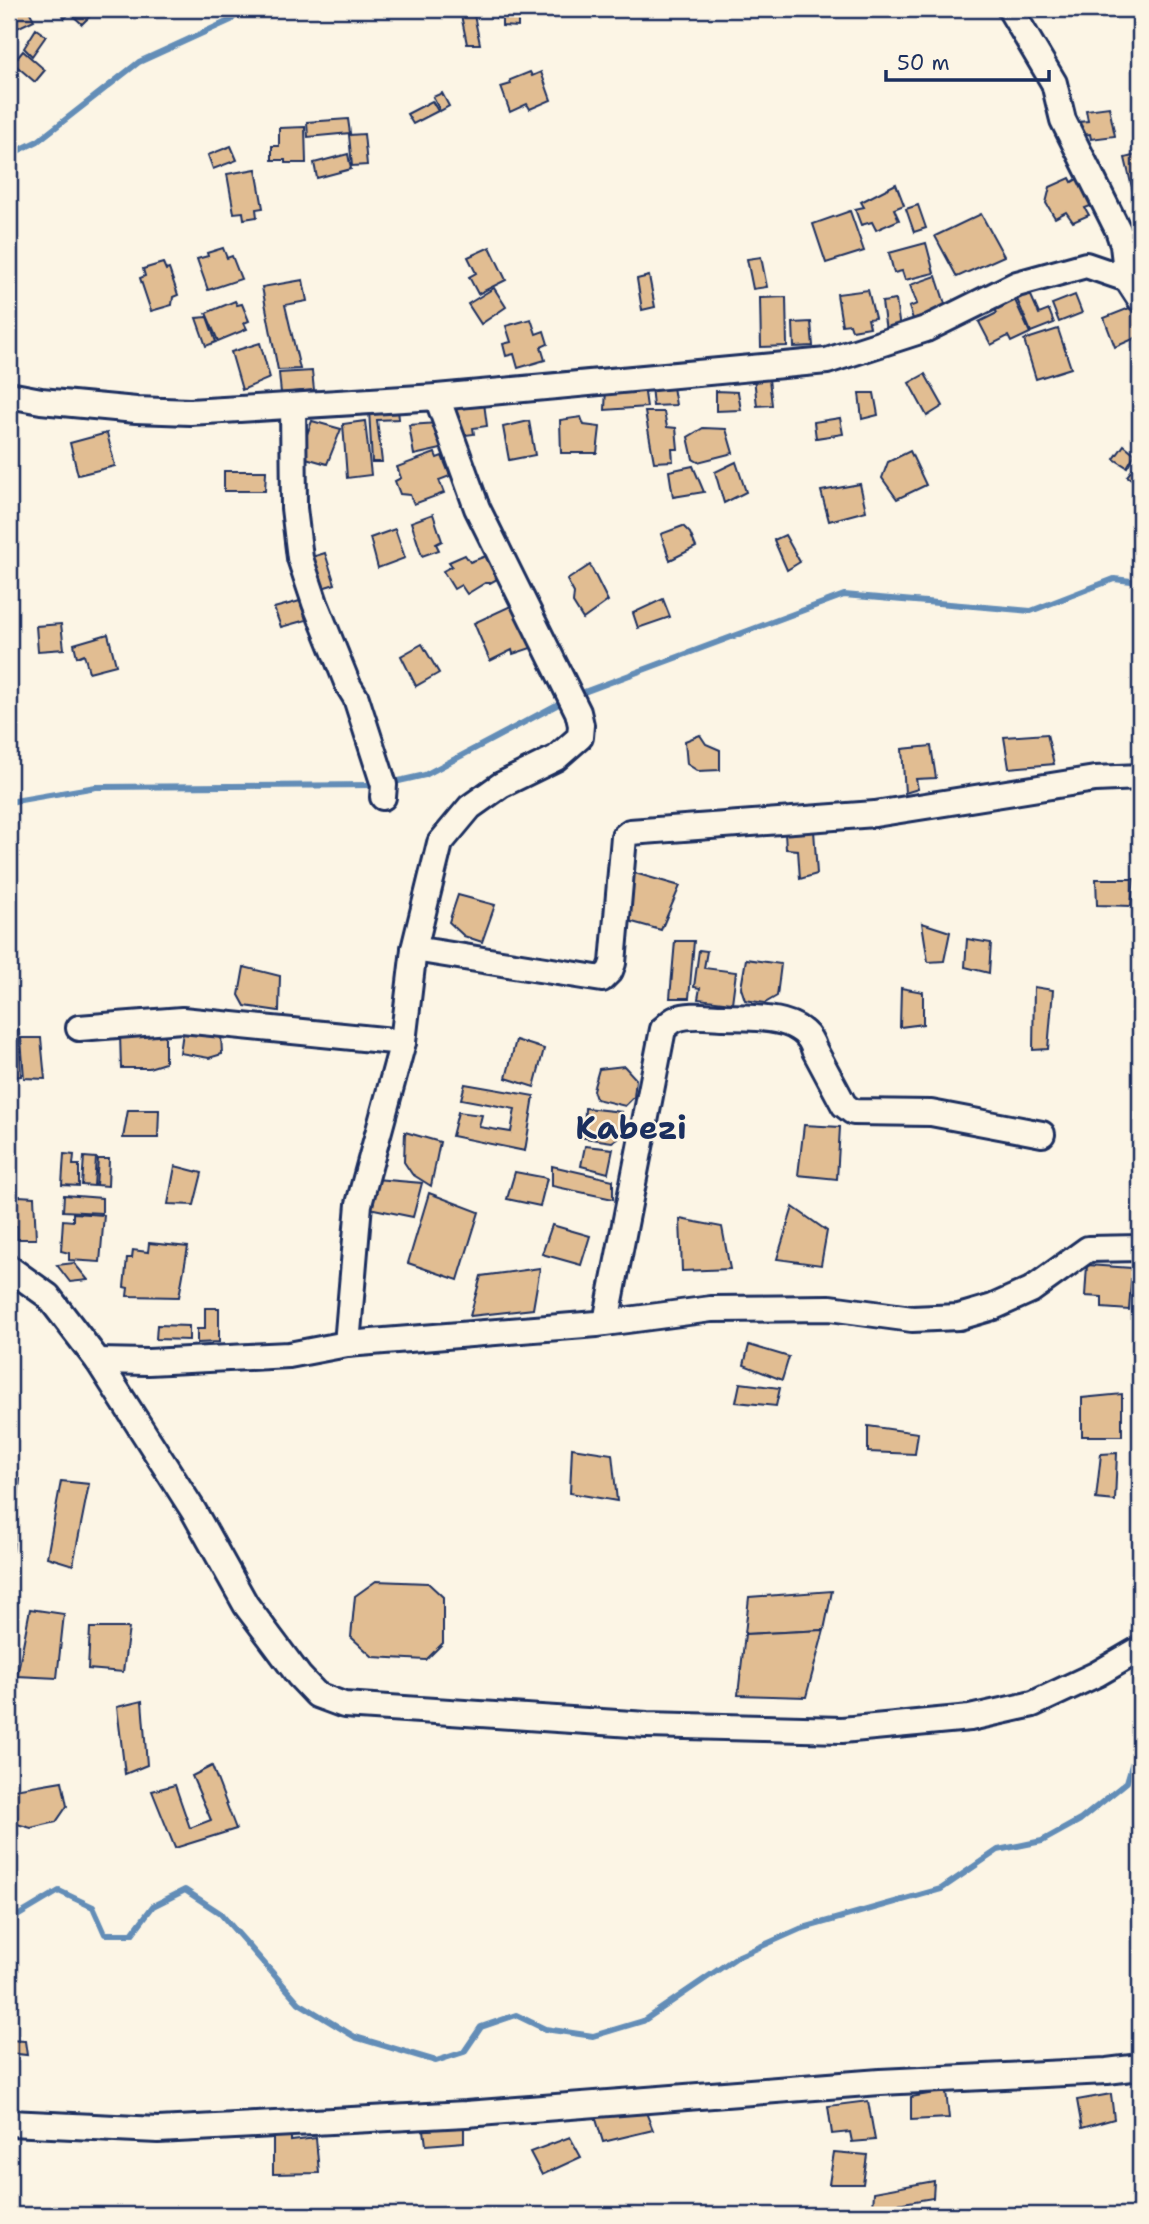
<svg xmlns="http://www.w3.org/2000/svg" width="1149" height="2224" font-family="'Shantell Sans',sans-serif">
<rect width="100%" height="100%" fill="#fcf5e5"/>
<filter id="ink" filterUnits="userSpaceOnUse"><feTurbulence type="fractalNoise" baseFrequency=".0143" numOctaves="2"/><feDisplacementMap in="SourceGraphic" scale="14" xChannelSelector="R" yChannelSelector="G"/><feConvolveMatrix kernelMatrix="1 2 1 2 8 2 1 2 1" color-interpolation-filters="sRGB"/></filter>
<g filter="url(#ink)">
<g fill="none" stroke-linecap="round" stroke-linejoin="round">
<!-- stream -->
<g stroke="#638db7" stroke-width="6">
<path d="M9,155L38,141L139,62L231,20L240,9"/>
<path d="M576,695L844,595L1031,611L1114,579L1140,582"/>
<path d="M390,783L425,775L566,700"/>
<path d="M9,802L96,787L376,785"/>
<path d="M9,1921L59,1891L93,1907L105,1934H132L153,1906L185,1890L220,1913L299,2003L355,2037L436,2061L464,2052L481,2027L516,2015L545,2029L593,2036L643,2021L737,1957L800,1929L941,1889L998,1850L1042,1841L1080,1820L1127,1782L1138,1744L1140,1742"/>
</g>
</g>
<!-- building -->
<g fill="#e1bd92" stroke="#1b2f5e" stroke-width="2">
<path d="M9,9H28L34,20L13,30L9,23Z"/>
<path d="M57,9H88L93,13L82,24L70,13L65,18Z"/>
<path d="M496,9H532L533,18H518V27L502,26V18H496Z"/>
<path d="M461,15H474L480,44H467Z"/>
<path d="M36,29L46,36L32,56L24,48Z"/>
<path d="M23,51L45,70L35,82L13,63Z"/>
<path d="M530,72L532,76L541,72L551,100L530,109L527,104L510,112L501,87L511,84L510,80Z"/>
<path d="M442,93L449,106L440,111L433,97Z"/>
<path d="M432,101L438,111L413,124L407,114Z"/>
<path d="M1109,107L1115,136L1091,139L1090,134L1080,135L1078,122L1088,121L1086,110Z"/>
<path d="M348,119L350,133L308,137L307,122Z"/>
<path d="M305,127L306,163H285V160H272V146H279V128Z"/>
<path d="M364,134L367,165L352,166L349,135Z"/>
<path d="M231,146L237,160L213,169L208,155Z"/>
<path d="M348,154L351,169L317,178L314,163Z"/>
<path d="M1140,154V190L1133,192L1125,158Z"/>
<path d="M256,169L263,208L256,209L257,217L244,219L243,212L234,213L227,174Z"/>
<path d="M1070,178L1072,182L1079,178L1093,205L1085,208L1089,215L1073,222L1066,212L1055,218L1046,203L1050,187Z"/>
<path d="M896,184L904,205L894,209L899,220L876,230L872,222L861,225L855,209L864,207L861,202Z"/>
<path d="M918,205L926,228L914,232L906,209Z"/>
<path d="M850,211L864,251L826,263L813,224Z"/>
<path d="M981,214L1004,256L957,277L935,236Z"/>
<path d="M926,243L934,273L905,280L902,271L894,273L889,253Z"/>
<path d="M490,247L506,280L478,294L469,277L476,273L468,257Z"/>
<path d="M223,248L227,258L232,256L241,279L208,290L197,259L208,256L207,253Z"/>
<path d="M761,257L767,287L753,289L747,259Z"/>
<path d="M163,263L166,270L169,269L178,295L173,297L172,305L151,311L140,278L145,276L143,269Z"/>
<path d="M649,276L655,307L642,310L637,279Z"/>
<path d="M936,276L946,307L913,319L909,307L917,304L910,285Z"/>
<path d="M303,280L307,301L285,305L300,369L278,370L262,287Z"/>
<path d="M494,288L506,307L481,324L468,304Z"/>
<path d="M868,290L875,318L868,319L870,327L852,330L850,324L842,325L837,294Z"/>
<path d="M1029,291L1039,314L1049,310L1054,323L1031,332L1016,297Z"/>
<path d="M1075,295L1082,313L1059,322L1052,304Z"/>
<path d="M786,297L787,346L761,347L760,298Z"/>
<path d="M1014,298L1030,333L1011,342L1008,336L991,345L979,322L997,313L994,307Z"/>
<path d="M896,300L900,329L886,331L882,302Z"/>
<path d="M235,301L237,305L242,304L249,321L244,323L247,329L218,341L206,313Z"/>
<path d="M1132,307L1140,327V336L1115,347L1104,318Z"/>
<path d="M207,317L216,342L206,346L196,318Z"/>
<path d="M531,319L536,334L544,331L548,344L541,347L545,360L518,368L514,354L506,356L503,344L511,342L506,326Z"/>
<path d="M811,322L813,346L794,347L793,323Z"/>
<path d="M1058,329L1071,368L1036,379L1024,340Z"/>
<path d="M260,343L270,378L242,390L231,352Z"/>
<path d="M312,371L314,390L281,393L279,373Z"/>
<path d="M925,374L943,406L927,416L909,383Z"/>
<path d="M754,377L769,379L772,405L757,406Z"/>
<path d="M644,386L647,407L605,410L606,387Z"/>
<path d="M651,386L673,387L676,405L653,406Z"/>
<path d="M716,391L738,392L741,410L716,411Z"/>
<path d="M859,393H874L878,415L862,419Z"/>
<path d="M484,403L487,426L473,428L474,434L458,436L449,407Z"/>
<path d="M369,410H398L399,419L377,420L382,462H372Z"/>
<path d="M645,412H664L667,427L676,428L678,449H672L673,461L654,462Z"/>
<path d="M581,417L584,425L600,427L597,453H561L560,420Z"/>
<path d="M840,418L843,434L816,438L814,422Z"/>
<path d="M312,421L341,429L327,464L299,456Z"/>
<path d="M365,421L371,475L347,478L343,424Z"/>
<path d="M529,421L535,455L509,460L503,427Z"/>
<path d="M438,423L441,449L414,455L409,425Z"/>
<path d="M703,428L726,429L733,453L698,462L693,459L688,437Z"/>
<path d="M107,433L115,466L78,475L70,443Z"/>
<path d="M1124,445L1135,454L1127,467L1114,459Z"/>
<path d="M910,451L926,485L897,499L882,478L888,462Z"/>
<path d="M435,453L437,458L442,456L450,476L439,480L444,493L414,504L410,495L400,494L395,481L401,478L397,467Z"/>
<path d="M1140,460V476L1136,482L1127,476Z"/>
<path d="M736,462L746,492L724,503L715,472Z"/>
<path d="M693,466L704,492L673,497L669,471Z"/>
<path d="M224,471H266L265,491H224Z"/>
<path d="M860,484L866,511L829,521L821,491Z"/>
<path d="M433,514L442,541L436,544L439,550L422,556L411,522Z"/>
<path d="M683,526L690,533L696,547L670,560L661,534Z"/>
<path d="M395,529L405,558L378,568L370,538Z"/>
<path d="M785,535L800,562L787,570L774,540Z"/>
<path d="M325,553L335,584L322,588L312,557Z"/>
<path d="M465,555L470,562L486,556L501,577L490,583H485L467,594L461,585L454,589L443,571L452,566L449,562Z"/>
<path d="M590,565L608,601L583,619L573,603L574,593L567,580Z"/>
<path d="M663,599L670,617L638,628L633,613Z"/>
<path d="M300,601L306,620L281,627L274,608Z"/>
<path d="M515,604L534,647L513,654L512,650L490,661L474,623Z"/>
<path d="M61,624L64,649L38,651L36,626Z"/>
<path d="M108,634L116,665L89,672L84,654L77,657L74,644Z"/>
<path d="M422,644L439,673L416,686L401,656Z"/>
<path d="M1047,734L1054,764L1009,768L1004,737Z"/>
<path d="M700,735L706,744L720,750V770L698,771L687,764L685,741Z"/>
<path d="M931,746L936,778L916,779L918,789L905,793L902,749Z"/>
<path d="M814,830L817,874L800,879L798,850L786,849L785,833Z"/>
<path d="M631,872L680,886L661,930L625,920Z"/>
<path d="M1096,879H1134L1131,906L1097,905Z"/>
<path d="M458,895L495,905L482,942L464,936L449,922Z"/>
<path d="M922,923L950,932L944,961L928,962Z"/>
<path d="M967,939L991,943L989,973L965,967Z"/>
<path d="M675,941H694L689,998H670Z"/>
<path d="M699,950L707,951L704,968L736,972L732,1003L698,999L700,988L694,987Z"/>
<path d="M746,959L781,964L777,996L765,1003L745,1000L741,988Z"/>
<path d="M244,967L280,976L279,1011L245,1006L239,995Z"/>
<path d="M1034,987L1053,990L1048,1049L1033,1050Z"/>
<path d="M901,988L923,992V1024L900,1027Z"/>
<path d="M165,1028V1063L149,1068H121L120,1034Z"/>
<path d="M9,1029H19L21,1076L9,1077Z"/>
<path d="M183,1032L221,1033L222,1054L209,1058L180,1053Z"/>
<path d="M21,1038H41L45,1079L24,1078Z"/>
<path d="M516,1040L544,1049L534,1087L506,1078Z"/>
<path d="M624,1066L636,1079L634,1097L625,1106L596,1099L593,1090L599,1069Z"/>
<path d="M465,1084L534,1096L525,1151L452,1136L458,1112L482,1115L479,1127L511,1132L515,1109L461,1099Z"/>
<path d="M585,1108L622,1112L624,1134L612,1142L584,1138Z"/>
<path d="M128,1110H159L158,1138H123Z"/>
<path d="M804,1125L840,1127L837,1179L798,1175Z"/>
<path d="M405,1132L440,1142L431,1186L412,1174L404,1162Z"/>
<path d="M9,1143L14,1144L11,1180H9Z"/>
<path d="M585,1146L613,1149L608,1173L581,1166Z"/>
<path d="M64,1154L74,1155L73,1165H79V1186L62,1185Z"/>
<path d="M84,1157L96,1158L94,1186L82,1185Z"/>
<path d="M98,1159H109L108,1186L96,1185Z"/>
<path d="M175,1166L202,1173L194,1205L168,1204Z"/>
<path d="M552,1166L613,1180V1199L552,1186Z"/>
<path d="M515,1172L547,1178L540,1206L507,1199Z"/>
<path d="M375,1179L422,1183L413,1217L369,1208Z"/>
<path d="M429,1193L479,1212L458,1280L408,1263Z"/>
<path d="M64,1195L102,1198V1213L63,1211Z"/>
<path d="M19,1196L34,1197L36,1239H17V1226H9V1198Z"/>
<path d="M793,1207L827,1231L821,1265L777,1259Z"/>
<path d="M73,1213L104,1215L100,1262L69,1260V1253L61,1251L63,1220L73,1221Z"/>
<path d="M680,1219L722,1227L730,1269L682,1271Z"/>
<path d="M552,1225L590,1236L581,1265L542,1254Z"/>
<path d="M149,1243L188,1247L179,1297L127,1296L128,1288L124,1287L127,1258H132L133,1250L148,1252Z"/>
<path d="M74,1263L88,1280L70,1282L57,1265Z"/>
<path d="M1087,1265L1132,1268L1129,1310L1102,1308V1297L1085,1296Z"/>
<path d="M540,1268L533,1309L470,1316L481,1276Z"/>
<path d="M205,1308H219V1342L197,1343V1329H205Z"/>
<path d="M157,1325L189,1326V1340L156,1339Z"/>
<path d="M749,1345L789,1357L782,1380L744,1365Z"/>
<path d="M740,1383L780,1388L776,1406L736,1402Z"/>
<path d="M1122,1394V1436H1082V1398Z"/>
<path d="M868,1426L918,1433L915,1454L868,1452Z"/>
<path d="M572,1448L612,1454L617,1501L570,1493Z"/>
<path d="M1117,1453L1115,1501L1096,1499L1101,1454Z"/>
<path d="M9,1477L20,1479L13,1551H9Z"/>
<path d="M61,1481L89,1484L73,1565L47,1557Z"/>
<path d="M376,1581L428,1583L443,1597V1643L426,1660L373,1657L351,1637L355,1596Z"/>
<path d="M832,1591L824,1630L745,1634L749,1597Z"/>
<path d="M30,1609L64,1614L57,1678L17,1676Z"/>
<path d="M90,1628H129L123,1672L88,1669Z"/>
<path d="M824,1630L806,1697L738,1695L745,1634Z"/>
<path d="M142,1701L147,1765L125,1774L117,1707Z"/>
<path d="M212,1766L236,1829L175,1848L152,1791L175,1785L190,1828L211,1820L192,1776Z"/>
<path d="M62,1781L67,1806L56,1822L31,1828L17,1824L14,1789Z"/>
<path d="M9,2040L25,2041L27,2055L9,2053Z"/>
<path d="M946,2091L949,2118L911,2120V2097Z"/>
<path d="M1111,2094L1114,2119L1082,2128L1077,2100Z"/>
<path d="M868,2101L875,2140L852,2142L850,2132L832,2134L828,2106Z"/>
<path d="M645,2110L653,2130L603,2142L595,2116Z"/>
<path d="M464,2125V2142L426,2145L424,2130Z"/>
<path d="M291,2130V2141L316,2138L319,2173L273,2174V2133Z"/>
<path d="M570,2137L581,2157L542,2175L530,2152Z"/>
<path d="M834,2152L867,2155L863,2184H829Z"/>
<path d="M934,2181L933,2198L873,2208L874,2192Z"/>
</g>
<g fill="none" stroke-linecap="round" stroke-linejoin="round">
<!-- street casing -->
<g stroke="#1b2f5e" stroke-width="30">
<g id="street">
<path d="M1010,9L1054,83L1063,120L1118,230L1123,245L1127,279"/>
<path d="M9,395L41,401L136,410L190,412L437,397L827,361L926,329L1017,284L1086,265L1127,279L1140,299"/>
<path d="M293,406L294,508L300,558L315,603L348,685L356,698L384,785L383,797"/>
<path d="M414,949L602,979L610,971L613,963L624,837L630,832L875,814L1095,779L1140,777"/>
<path d="M79,1028L182,1020L403,1042"/>
<path d="M9,1268L48,1296L98,1361L193,1510L246,1605L299,1676L317,1695L344,1705L647,1725L842,1730L970,1718L1033,1704L1097,1674L1140,1649"/>
<path d="M606,1322L663,1029C667,1026 671,1021 676,1019C691,1013 708,1017 724,1017C753,1018 804,1014 814,1049L844,1105L853,1112L931,1113L1042,1134"/>
<path d="M347,1344L359,1204L403,1042L414,949L440,843L470,807L501,785L556,758L580,737L581,725L578,712L477,508L437,397"/>
<path d="M98,1361L148,1362L289,1355L347,1344L597,1324L711,1309L830,1308L912,1319L959,1317L993,1307L1031,1290L1088,1249L1140,1248"/>
<path d="M9,2123L158,2130L466,2114L880,2082L1107,2071L1140,2067"/>
</g>
</g>
<!-- street -->
<use href="#street" stroke="#fcf5e5" stroke-width="24"/>
</g>
</g>
<g text-anchor="middle" dominant-baseline="central" stroke-width="5" stroke-linejoin="round" paint-order="stroke">
<!-- district labels -->
<g font-size="32" font-weight="bold" fill="#1b2f5e" stroke="#fcf5e5">
<text x="631" y="1127">Kabezi</text>
</g>
</g>
<!-- margin -->
<rect width="1149" height="2224" fill="none" stroke="#fcf5e5" stroke-width="35"/>
<rect x="18" y="18" width="1114" height="2189" fill="none" stroke="#1b2f5e" stroke-width="2.5" filter="url(#ink)"/>
<!-- scale -->
<path d="M886 70v10h163v-10" fill="none" stroke="#1b2f5e" stroke-width="3.5"/>
<text x="897" y="70" font-size="21" fill="#1b2f5e" stroke="#fcf5e5" stroke-width="5" paint-order="stroke">50 m</text>
</svg>
